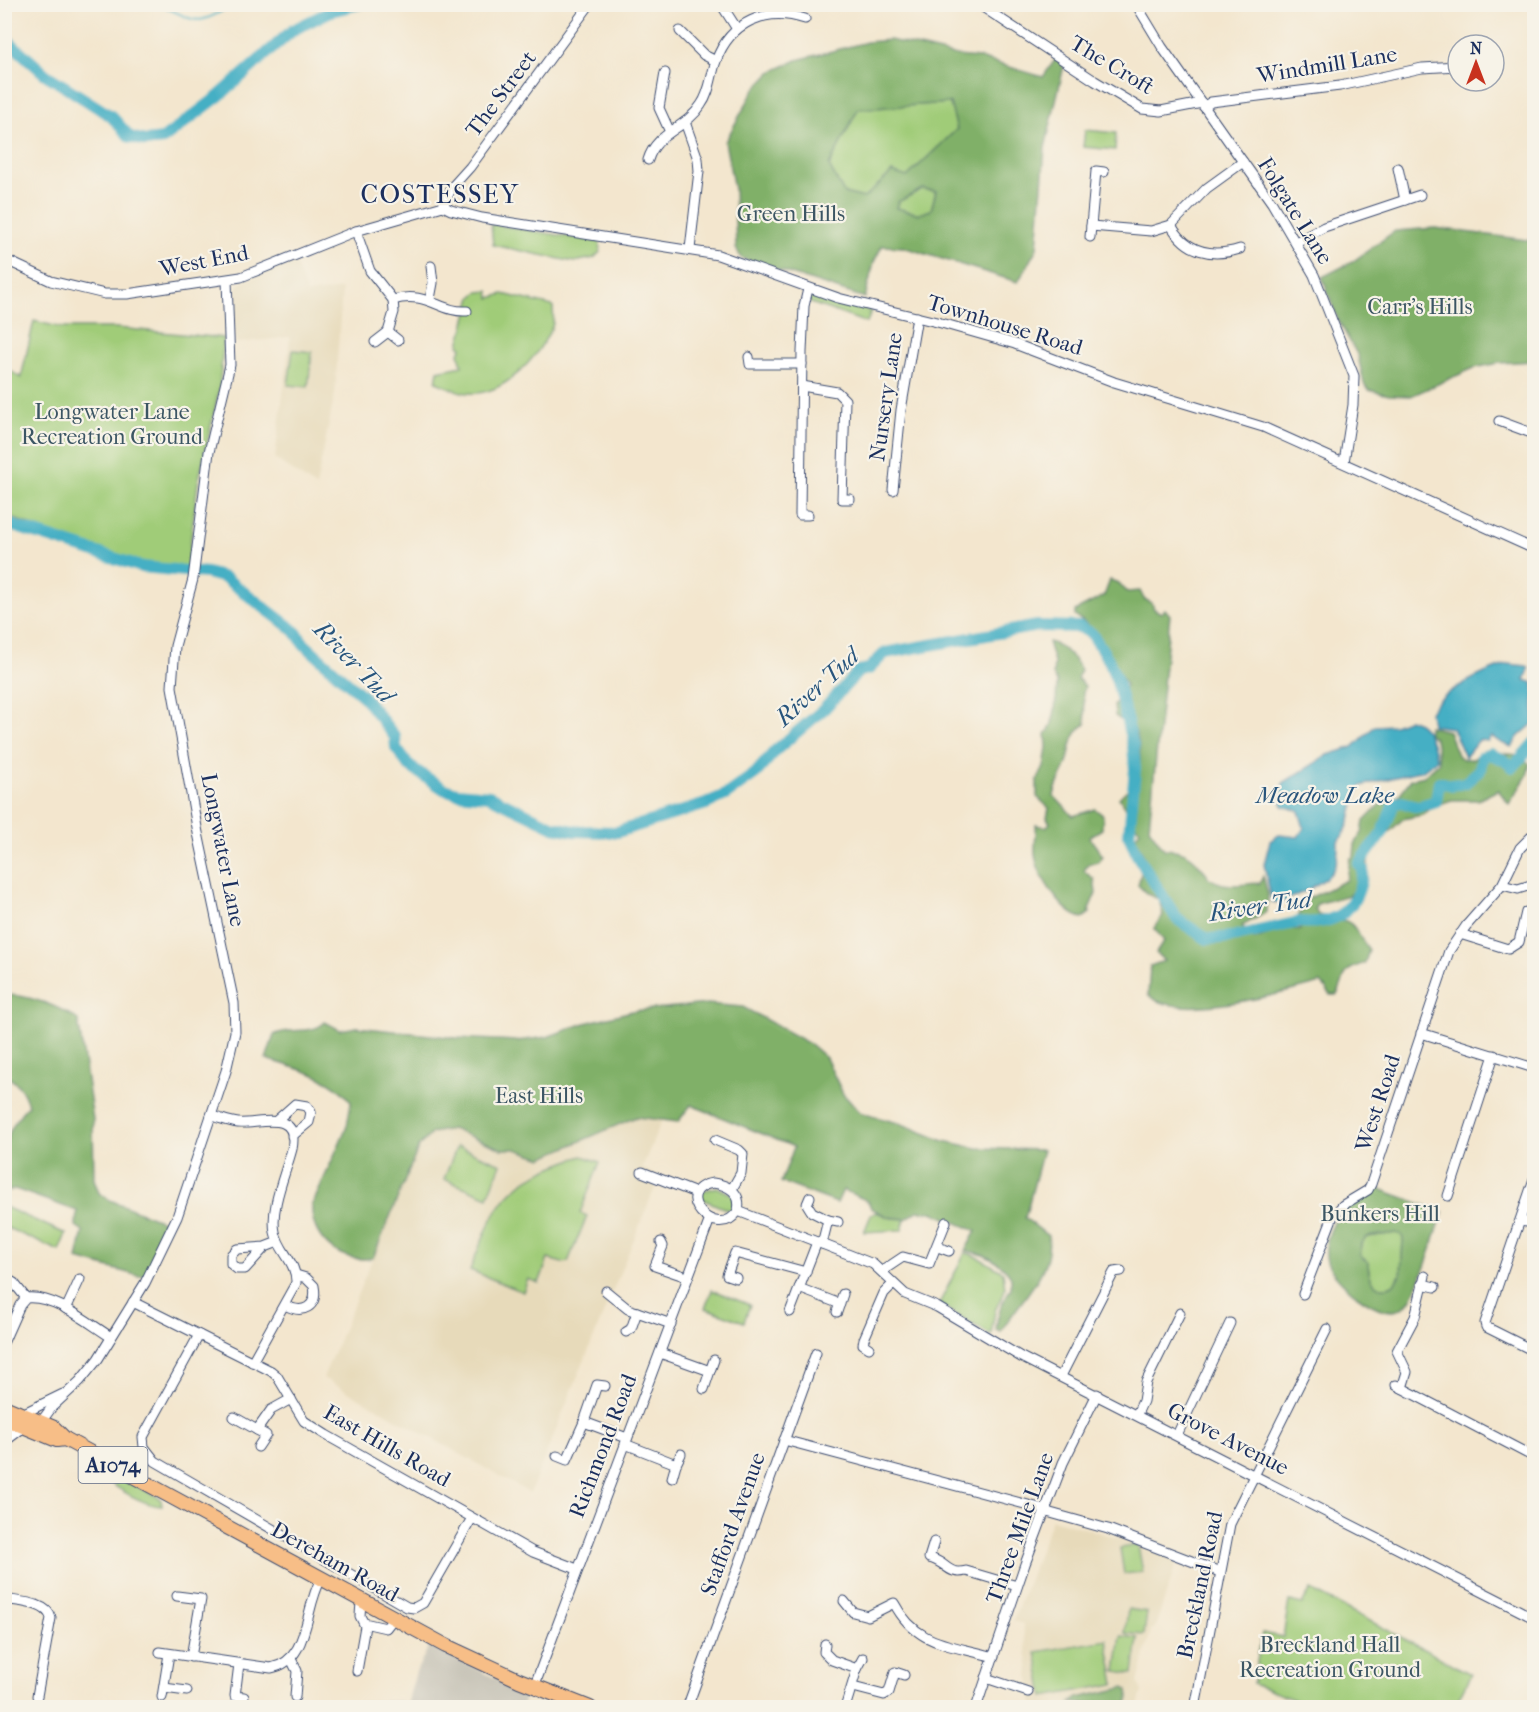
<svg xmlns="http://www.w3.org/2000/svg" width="1539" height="1712" font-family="'IM FELL French Canon',serif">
<rect width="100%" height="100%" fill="#f7f3e8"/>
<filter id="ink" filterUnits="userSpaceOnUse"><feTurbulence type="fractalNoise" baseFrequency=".0167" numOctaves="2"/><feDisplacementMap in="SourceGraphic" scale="12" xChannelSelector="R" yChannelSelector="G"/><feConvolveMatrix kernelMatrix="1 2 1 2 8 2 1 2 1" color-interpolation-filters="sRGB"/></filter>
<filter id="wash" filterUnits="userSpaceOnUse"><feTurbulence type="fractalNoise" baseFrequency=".008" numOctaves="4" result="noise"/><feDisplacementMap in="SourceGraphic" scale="24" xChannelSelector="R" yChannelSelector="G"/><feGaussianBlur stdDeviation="1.35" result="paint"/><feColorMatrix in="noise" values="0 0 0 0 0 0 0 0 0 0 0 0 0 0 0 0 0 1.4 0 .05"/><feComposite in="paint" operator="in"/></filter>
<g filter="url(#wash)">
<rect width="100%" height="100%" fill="#f3e6ce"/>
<!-- built -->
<g fill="#e7daba">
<path d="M295,262L307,294L342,289L335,393L316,487L275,459L290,337L236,343L233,298L235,289L240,283Z"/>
<path d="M636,1117L662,1120L642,1168L656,1175L652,1183L656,1185L530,1493L323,1378L419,1146L425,1137L432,1133L451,1129L502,1149H516L542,1158Z"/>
<path d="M1052,1519L1132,1542L1177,1562L1154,1630H1151L1138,1683L1142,1691L1138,1707H1033L1023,1624L1013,1621Z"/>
</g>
<!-- industrial -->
<path fill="#c8c4b8" d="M429,1646L526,1693L522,1707H316L376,1701H400L407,1704L416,1672Z"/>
<!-- green -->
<g fill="#a0cc78" stroke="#5e7e6b" stroke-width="1.5">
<path d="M950,103L957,129L907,177L892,172L864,198L844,193L829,166L858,109Z"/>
<path d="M1085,130L1116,133L1115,150L1083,147Z"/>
<path d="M922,189L936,191L931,210L920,214L896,208L898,202Z"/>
<path d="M491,224L600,242V252L594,258L574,262L493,245Z"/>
<path d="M489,291L490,298L503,294L553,306C553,313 555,323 551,329C537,358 504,397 467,393C457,392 446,386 436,382L438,371L462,366L459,353L462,347L459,345L472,297L478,292Z"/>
<path d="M819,295L871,311L867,323L808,302L809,298Z"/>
<path d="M34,321L63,328H117L224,338L219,391L198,483L187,569C123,568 63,538 5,515V367L21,378Z"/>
<path d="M293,350L312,352L308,387L288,385Z"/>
<path d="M457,1146L501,1164L488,1197L444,1179Z"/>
<path d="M582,1156L600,1162L580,1213L587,1216L568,1262L562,1263L548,1259L539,1283L528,1279L523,1292L470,1270C498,1199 506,1181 582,1156Z"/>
<path d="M717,1187L733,1195L735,1206L733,1212L699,1198L702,1191Z"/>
<path d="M5,1207L66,1234L59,1251L5,1227Z"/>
<path d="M876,1212L891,1218L905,1219L902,1230L864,1232L871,1215Z"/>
<path d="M1396,1233L1402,1235L1403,1240L1401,1275L1393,1285C1375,1293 1368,1278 1368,1262L1360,1256L1361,1243L1367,1237Z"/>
<path d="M965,1253L974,1255L1003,1272L1005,1289L995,1311L991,1335L939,1304Z"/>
<path d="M712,1290L750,1305L744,1322L705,1308Z"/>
<path d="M108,1471L156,1496L161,1500L162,1506C145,1506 117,1489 105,1478Z"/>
<path d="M1138,1545L1143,1572L1124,1574L1120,1548Z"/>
<path d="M1311,1590L1471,1674L1454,1707H1313L1253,1684L1262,1633L1283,1637L1289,1601L1302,1604Z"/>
<path d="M1128,1609L1147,1612L1144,1635L1125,1633Z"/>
<path d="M1121,1636L1138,1638L1133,1674L1116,1671Z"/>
<path d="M1107,1640L1115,1684L1044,1697L1036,1652Z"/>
</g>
<!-- forest -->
<g fill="#80b068" stroke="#4e7063" stroke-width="1.5" fill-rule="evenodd">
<path d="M890,40L957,56L979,58L1043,77L1057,57L1064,66L1045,148L1037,248L1018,282L903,247L882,246L874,262L865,298L741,258L736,248L734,189L725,142L754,90L771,72L797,60L867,42ZM950,103L957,129L907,177L892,172L864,198L844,193L829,166L858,109ZM922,189L936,191L931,210L920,214L896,208L898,202Z"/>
<path d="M1435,228L1534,241V361L1499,363L1474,368L1411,396L1389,395L1369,390L1364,384L1358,356L1338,320L1322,277L1352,262L1395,231Z"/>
<path d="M1110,580L1119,583L1127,592L1140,591L1144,599L1152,603L1154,609L1161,613L1165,609L1170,615L1149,828L1164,849C1179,850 1191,852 1200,866C1204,871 1207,871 1208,877C1224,889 1240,884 1260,883L1263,876L1268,894L1267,912L1242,926L1255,939L1286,927L1300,930L1299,914L1309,898L1347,880L1350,859L1354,856L1355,844L1362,833L1364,821L1381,804L1396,799L1411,779L1424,776L1439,762L1435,739L1428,733V726L1448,731L1457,755L1463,759H1473L1484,751L1518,755L1530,764L1527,776L1509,804L1498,790L1478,800H1452L1436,805L1422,815L1403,819L1386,835L1369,844L1367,878L1349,895L1317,904L1315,908L1318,915C1361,923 1346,919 1369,950L1365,963C1338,972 1348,975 1337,995H1331L1321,983C1285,993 1177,1022 1148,995L1150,966L1164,961L1156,953L1164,941L1154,928L1163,915L1159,899L1147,894L1138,885L1145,858L1135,837L1140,830C1130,821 1129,808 1119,798C1123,793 1129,789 1133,784C1144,771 1140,741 1134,728L1115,716L1114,706L1126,685C1110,660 1103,632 1075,616V611L1104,596Z"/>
<path d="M1048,642C1060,643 1076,659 1081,670L1077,678L1085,686L1083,693L1086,724C1068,734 1072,754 1065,769C1060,779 1056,785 1054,796L1073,816L1095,809L1103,815L1102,829L1089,837L1103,856L1098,862L1088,864L1084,871L1094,879L1096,893L1089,909L1090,913L1083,918C1063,915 1037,875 1035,854C1034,844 1037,835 1036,825L1046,827L1050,823L1047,818L1049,808L1037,797V781L1044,767L1047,747L1046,734C1056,724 1056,696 1057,683L1053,675L1054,663Z"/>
<path d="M5,995C29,995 59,1006 78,1020L93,1119L94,1179L99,1193L110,1200L167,1223L146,1275L139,1276L77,1259L83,1231L76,1226L77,1211L15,1189L5,1192C5,1152 0,1135 28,1105C23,1090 18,1083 5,1075Z"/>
<path d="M707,1004L743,1007L810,1044L826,1058L843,1094L861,1113L902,1124L944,1141L977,1148L1043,1150L1025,1218L1048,1236C1054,1273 1018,1301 1001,1332L996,1330C997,1314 1002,1301 1011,1288V1277C1003,1262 981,1252 965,1251L976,1231L932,1212L918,1211L906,1219L888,1217L871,1208L868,1201L843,1190L837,1203L781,1182L794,1147L691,1105L678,1122L636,1117L542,1158L516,1149H502L452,1129L432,1133L419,1146L373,1258C340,1264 310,1239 312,1206L347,1126L351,1102C333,1076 295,1068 266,1059L274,1035C290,1026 311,1036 325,1022L340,1030L357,1027L457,1038L517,1041L547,1037L585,1023L632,1011Z"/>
<path d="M1377,1188L1443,1212C1436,1234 1420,1289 1406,1305C1385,1326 1338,1283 1329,1266C1321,1252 1329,1230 1337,1218C1347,1204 1363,1197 1377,1188ZM1396,1233L1402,1235L1403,1240L1401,1274L1393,1285C1375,1293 1368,1278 1368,1262L1360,1256L1361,1243L1367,1237Z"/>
<path d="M1123,1688L1128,1690L1129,1697L1126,1707L1071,1703L1078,1698Z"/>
</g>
<!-- water -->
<g fill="#45afc4" stroke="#306f91" stroke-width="1.5">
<path d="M1508,664L1527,666L1529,669L1525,680L1534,683V723L1518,737L1512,747L1501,743L1491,736L1488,741L1479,740L1465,757L1452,728L1432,725L1430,712C1441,691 1486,671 1508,664Z"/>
<path d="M1409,719C1429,724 1431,743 1437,759L1423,770L1361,786C1351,803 1353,827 1338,841C1338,851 1338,864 1331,873C1323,883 1283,905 1272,902L1264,864L1270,841L1279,835L1298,837L1304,828L1299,811L1283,806L1280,797L1283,783L1328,755L1353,747L1375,726L1394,725Z"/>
</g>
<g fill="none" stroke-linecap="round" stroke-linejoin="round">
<!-- stream -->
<path stroke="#45afc4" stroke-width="2" d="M158,4C201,23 193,27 235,4"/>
<!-- river -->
<g stroke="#45afc4" stroke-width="12">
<path d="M4,37L45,74L111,116L130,137L146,141L163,139L219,96L293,30L331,11L359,4"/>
<path d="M4,523L142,567L207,573L225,578L295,631L304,644L364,697L395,737L396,748L409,766L444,789L457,793L489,796L554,827L574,831L617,832L706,804L727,794L756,773L776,750L824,709L859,671L869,669L885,653L1038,626L1080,627L1092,634L1108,659L1117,681L1133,746L1135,769L1129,835L1137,855L1177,919L1207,939L1232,937L1299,922C1340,926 1359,907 1363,869L1359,864L1383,832L1394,803L1402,802L1417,807L1436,801L1439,782L1452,785L1465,783L1480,770L1482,757L1490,754L1504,760L1513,767L1534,743"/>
</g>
</g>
</g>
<g filter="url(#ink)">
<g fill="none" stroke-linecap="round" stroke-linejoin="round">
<!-- minor casing -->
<g stroke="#3b4a6f" stroke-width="11">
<g id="minor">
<path d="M721,4L737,29"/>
<path d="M978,4L1095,81L1142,109L1161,111L1202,103"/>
<path d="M1136,4L1162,47L1272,203L1314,275L1354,376L1353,405L1344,462"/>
<path d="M680,31L704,55L716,61"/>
<path d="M665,73L659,108L670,132"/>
<path d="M1204,107L1211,102L1340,86L1422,68L1458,66"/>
<path d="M685,122L698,159L699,171L690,249"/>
<path d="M648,160C656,132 686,129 701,105C710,93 711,75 716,61C730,22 766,6 805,19"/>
<path d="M1398,168L1405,200"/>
<path d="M443,206L451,210L482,218L718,255L838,298L945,324L1015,344L1114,382L1263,427L1534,549"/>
<path d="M443,206L452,187L470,167L590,4"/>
<path d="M1171,225C1186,252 1211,258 1240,249"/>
<path d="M1091,226L1151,231L1171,225L1207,188L1243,162"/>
<path d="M356,231L370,271L393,300L394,312L388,332L375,342"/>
<path d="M1090,237L1096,171L1104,172"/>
<path d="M1296,242L1324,227L1420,195"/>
<path d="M4,259L51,281L105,294H127L241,277L356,231L443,206"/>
<path d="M808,289L804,306L802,352L800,515H808"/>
<path d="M430,299L433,283L431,266"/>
<path d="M393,300C427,290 440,313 467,311"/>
<path d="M388,332L398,340"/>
<path d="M749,357L750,364H802"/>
<path d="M802,386L837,392L845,400L842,499H850"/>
<path d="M1499,421L1534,434"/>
<path d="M893,490L901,410L917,317"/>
<path d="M1502,885L1518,889L1534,884"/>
<path d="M1460,934L1508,949L1519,942L1526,912"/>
<path d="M1421,1033L1534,1068"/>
<path d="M211,1116C220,1118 229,1122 238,1123C258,1125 300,1108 292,1149C286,1173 270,1207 275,1232C279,1252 297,1262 296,1283L252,1362"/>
<path d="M277,1120L295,1104L307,1106L311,1112L309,1122L292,1136"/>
<path d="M715,1140L739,1150L743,1154L741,1173L732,1189"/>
<path d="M642,1172L696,1193"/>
<path d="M1534,1179L1485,1323L1486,1327L1534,1351"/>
<path d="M713,1183C729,1185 742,1193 738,1211C716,1244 669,1190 713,1183Z"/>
<path d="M1448,1196L1494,1055"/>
<path d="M810,1197L807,1204L812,1212L828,1220"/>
<path d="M738,1211L873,1264L905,1294L937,1307L1021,1357L1534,1618"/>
<path d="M1520,1221L1534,1223"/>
<path d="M661,1242L663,1246L655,1266L687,1277"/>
<path d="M822,1244L828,1220L838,1222"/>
<path d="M265,1247L245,1269H237L231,1264V1255L237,1249L265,1247L278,1242"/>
<path d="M938,1247L949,1251"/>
<path d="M882,1271L903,1257L929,1264L946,1222"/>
<path d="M4,1277L14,1283L26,1298"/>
<path d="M736,1278L727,1275L735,1253L806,1272"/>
<path d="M1422,1284L1435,1287"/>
<path d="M799,1288L840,1304"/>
<path d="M606,1291L628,1309L637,1312"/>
<path d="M1303,1294L1333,1216L1343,1205L1368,1190L1371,1184L1449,951L1466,926L1502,885L1520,848L1534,834"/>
<path d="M133,1302L271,1371L277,1376L304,1421L326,1435L533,1552L577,1569"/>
<path d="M285,1305C303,1315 318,1307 314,1286L306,1278L296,1275"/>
<path d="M66,1309L80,1279"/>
<path d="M790,1312L817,1242"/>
<path d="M837,1312L843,1294"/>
<path d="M626,1332L631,1329L637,1312L671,1324"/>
<path d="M199,1335L143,1437L144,1447L155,1461L407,1607L414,1608L423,1603L472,1518"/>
<path d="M4,1341L20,1305L26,1298C55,1295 87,1322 111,1337"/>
<path d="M869,1348L863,1344L864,1339L884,1293L893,1284"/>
<path d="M660,1353L710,1371L714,1360"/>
<path d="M1061,1376L1114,1272L1121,1271"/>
<path d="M1396,1385L1534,1457"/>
<path d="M605,1386L597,1385L584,1422L627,1438"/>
<path d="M1402,1388L1407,1372L1397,1351L1415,1317L1425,1276"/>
<path d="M704,1389L710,1371"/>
<path d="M1137,1414L1143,1401L1146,1382L1180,1313"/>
<path d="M234,1417L257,1430L271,1410L291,1399"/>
<path d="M257,1430L266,1435L258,1447"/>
<path d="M4,1434L22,1414L63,1394"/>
<path d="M1177,1435L1230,1323"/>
<path d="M784,1440L1047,1510"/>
<path d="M4,1442L24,1427L41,1422L52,1407L80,1381L98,1359L145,1283L177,1217L226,1071L235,1032L234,1003L198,833L172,687L175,646L193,579L209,452L230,365L227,280"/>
<path d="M625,1444L676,1464L681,1454"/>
<path d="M557,1456L567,1460L584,1422"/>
<path d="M672,1478L676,1464"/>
<path d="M1047,1512L1108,1529L1220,1572"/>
<path d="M934,1542L929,1558C946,1561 948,1576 966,1571L1017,1586"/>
<path d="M177,1596L201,1599L191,1657"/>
<path d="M4,1599C19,1602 47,1602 51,1618L37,1696"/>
<path d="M844,1601L853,1612L868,1616L894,1603C917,1647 951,1644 994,1657"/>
<path d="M364,1623L386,1628L393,1619"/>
<path d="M825,1644L824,1652L832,1660L857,1669L863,1658"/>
<path d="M160,1652L271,1668C310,1661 304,1608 321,1579"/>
<path d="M291,1659L297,1671L295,1697"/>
<path d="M239,1664L235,1696L244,1697"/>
<path d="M357,1671L365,1626L360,1616L361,1602"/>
<path d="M986,1678L1028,1692"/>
<path d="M534,1687L710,1219"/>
<path d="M853,1687L884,1695L889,1692L895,1672L904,1675"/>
<path d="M164,1688L187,1691"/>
<path d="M162,1697L169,1654"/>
<path d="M687,1708L816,1353"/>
<path d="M845,1708L857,1669"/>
<path d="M976,1708L1025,1564L1063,1463L1097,1394"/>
<path d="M1195,1708L1230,1524L1327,1329"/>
</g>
</g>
<!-- highway casing -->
<g stroke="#3b4a6f" stroke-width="16">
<g id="highway">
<path d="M4,1407L54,1428L65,1439L446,1646L519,1680L590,1708"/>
<path d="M4,1418L57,1440L65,1439"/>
</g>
</g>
<!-- minor -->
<use href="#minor" stroke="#fff" stroke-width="9"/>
<!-- highway -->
<use href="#highway" stroke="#f7be87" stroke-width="14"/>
</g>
</g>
<g text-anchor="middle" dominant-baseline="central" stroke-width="4.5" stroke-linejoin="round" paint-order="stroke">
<!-- shield labels -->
<rect fill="#f7f3e8" stroke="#5d6a87" stroke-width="1.5" x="78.5" y="1447" width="69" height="36" rx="4.5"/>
<g font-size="21" font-weight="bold" fill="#1b2f5e">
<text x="113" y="1465">A1074</text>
</g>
<!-- street labels -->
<g font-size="22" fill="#1b2f5e" stroke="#f7f3e8">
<text transform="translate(1112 65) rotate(31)">The Croft</text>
<text transform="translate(1327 65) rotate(-9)">Windmill Lane</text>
<text transform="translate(501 94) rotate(-53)">The Street</text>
<text transform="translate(1295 211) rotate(58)">Folgate Lane</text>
<text transform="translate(204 261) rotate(-11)">West End</text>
<text transform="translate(1005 325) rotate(17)">Townhouse Road</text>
<text transform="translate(886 397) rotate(-82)">Nursery Lane</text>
<text transform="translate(223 850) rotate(79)">Longwater Lane</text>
<text transform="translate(1378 1103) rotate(-72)">West Road</text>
<text transform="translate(1228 1439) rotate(27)">Grove Avenue</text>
<text transform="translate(387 1446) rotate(30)">East Hills Road</text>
<text transform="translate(603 1446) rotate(-69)">Richmond Road</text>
<text transform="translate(733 1524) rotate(-70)">Stafford Avenue</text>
<text transform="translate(1020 1528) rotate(-70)">Three Mile Lane</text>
<text transform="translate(335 1562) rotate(29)">Dereham Road</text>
<text transform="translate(1200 1585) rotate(-78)">Breckland Road</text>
</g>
<!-- park labels -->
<g font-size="22" fill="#3c5664" stroke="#f7f3e8">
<text x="791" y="214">Green Hills</text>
<text x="1420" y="307">Carr's Hills</text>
<text x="112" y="412">Longwater Lane<tspan x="112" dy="25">Recreation Ground</tspan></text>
<text x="539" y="1096">East Hills</text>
<text x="1380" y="1214">Bunkers Hill</text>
<text x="1330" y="1645">Breckland Hall<tspan x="1330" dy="25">Recreation Ground</tspan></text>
</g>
<!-- water labels -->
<g font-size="24" font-style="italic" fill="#28557d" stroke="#f7f3e8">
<text transform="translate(354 662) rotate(46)">River Tud</text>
<text transform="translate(817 687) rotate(-42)">River Tud</text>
<text x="1325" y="795">Meadow Lake</text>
<text transform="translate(1260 906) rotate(-8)">River Tud</text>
</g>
<!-- quarter labels -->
<g font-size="26" letter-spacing="1.5" fill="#1b2f5e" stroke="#f7f3e8">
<text x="440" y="194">COSTESSEY</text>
</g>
</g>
<!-- margin -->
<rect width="1539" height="1712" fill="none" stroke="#f7f3e8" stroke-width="24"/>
<!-- north arrow -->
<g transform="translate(1476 63)"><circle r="28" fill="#f7f3e8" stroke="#9fa5b1" stroke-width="1.5"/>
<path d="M0-4.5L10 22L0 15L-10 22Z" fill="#c8321e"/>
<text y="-9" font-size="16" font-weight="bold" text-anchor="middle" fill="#1b2f5e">N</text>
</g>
</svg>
